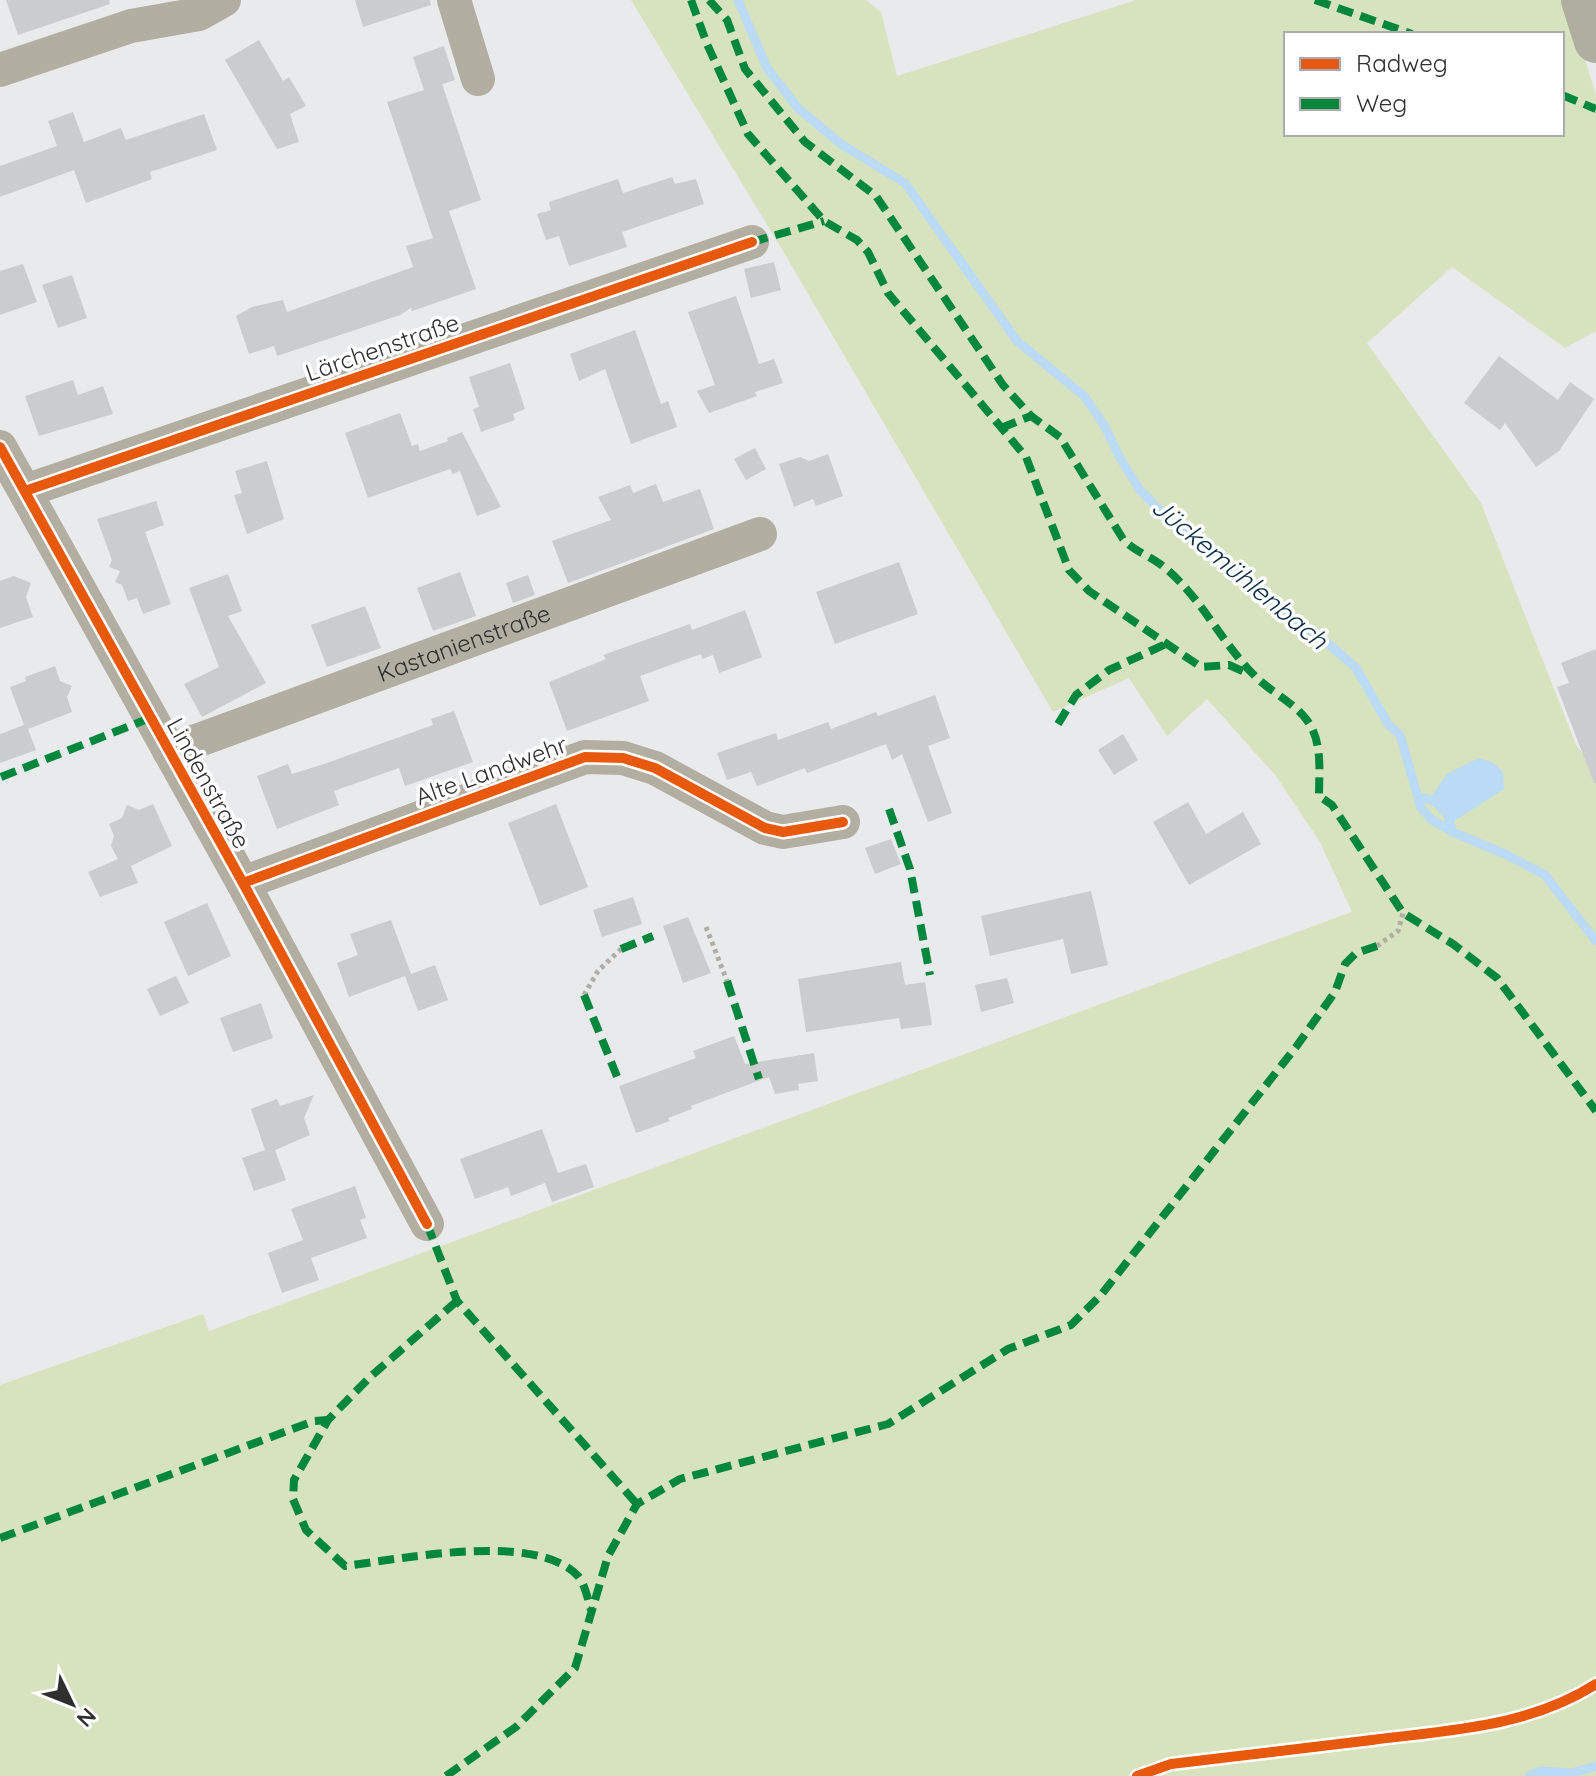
<svg xmlns="http://www.w3.org/2000/svg" width="1596" height="1776" font-family="Quicksand,sans-serif">
<rect width="100%" height="100%" fill="#e9eaec"/>
<!-- green -->
<path fill="#d7e2be" fill-rule="evenodd" d="M631,0H866L881,12L897,76L1136,0H1567L1596,95V331L1565,348L1452,267L1367,343L1481,503L1576,745L1596,771V1776H0V1385L203,1314L209,1331L1352,912L1320,842L1276,776L1207,699L1167,736L1129,678L1053,712L783,251ZM1286,34H1562V134H1286Z"/>
<!-- water -->
<path fill="#badaf5" d="M1479,758L1494,763L1503,772L1504,789L1451,823L1439,813L1430,798L1448,773Z"/>
<g fill="none" stroke-linecap="round" stroke-linejoin="round">
<!-- stream -->
<g stroke="#badaf5" stroke-width="9">
<path d="M738,0L767,68L798,108L841,144L905,183L1017,341L1084,396L1104,425L1119,456L1139,489L1177,528L1249,581L1274,606L1323,639L1356,668L1388,724L1400,735L1421,808L1432,820L1455,833L1507,855L1545,875L1596,941"/>
<path d="M1418,797C1438,799 1450,811 1452,832"/>
<path d="M1529,1776L1540,1771L1572,1773L1596,1766"/>
</g>
</g>
<!-- building -->
<g fill="#cbcccd">
<path d="M6,0H109L110,4L18,35Z"/>
<path d="M355,0H430L431,5L363,27Z"/>
<path d="M259,40L283,81L289,77L306,106L290,114L299,142L277,149L225,60Z"/>
<path d="M444,46L455,80L430,88L442,84L481,200L449,211L476,289L412,311L411,308L400,315L277,356L274,346L249,354L236,316L252,307L283,300L287,312L413,267L406,246L433,238L387,102L424,90L413,57Z"/>
<path d="M73,112L84,142L121,128L126,140L204,114L217,150L150,172L152,179L86,203L74,170L0,197V166L57,146L48,121Z"/>
<path d="M672,177L675,184L696,179L704,204L622,232L627,247L569,266L559,236L546,240L537,214L551,210L549,202L618,179L623,193Z"/>
<path d="M774,262L781,290L751,298L744,269Z"/>
<path d="M23,264L37,302L0,315V271Z"/>
<path d="M72,275L87,318L58,328L42,285Z"/>
<path d="M736,296L759,364L774,359L783,383L755,392L757,396L709,413L697,391L715,385L688,312Z"/>
<path d="M635,330L661,404L668,401L677,427L631,444L605,369L579,381L570,354Z"/>
<path d="M1499,356L1558,400L1570,382L1594,399L1559,451L1536,467L1505,423L1500,430L1464,403Z"/>
<path d="M510,363L525,409L513,414L515,420L481,432L473,409L479,407L469,377Z"/>
<path d="M73,380L78,395L103,386L113,414L39,436L25,396Z"/>
<path d="M400,413L412,446L418,444L420,451L448,441L447,438L462,432L501,507L477,516L460,471L453,474L450,469L368,498L345,433Z"/>
<path d="M755,448L766,469L746,480L734,459Z"/>
<path d="M828,454L843,496L816,506L813,499L794,507L779,464L800,457L809,461Z"/>
<path d="M267,461L284,519L247,534L234,495L242,493L235,471Z"/>
<path d="M656,484L663,502L700,489L714,529L568,583L552,541L611,520L598,497L630,485L633,493Z"/>
<path d="M156,501L164,525L145,532L171,604L143,614L137,598L128,601L122,585L115,582L120,571L109,567L112,560L97,519Z"/>
<path d="M899,562L918,614L835,644L816,592Z"/>
<path d="M460,572L476,616L433,631L417,588Z"/>
<path d="M228,574L242,611L228,616L266,683L202,717L184,684L219,667L189,588Z"/>
<path d="M528,575L535,595L513,603L506,583Z"/>
<path d="M14,576L31,583L26,597L33,617L0,628V581Z"/>
<path d="M365,606L381,648L327,667L311,625Z"/>
<path d="M745,610L762,657L719,673L713,655L702,659L701,654L640,676L649,701L567,731L549,682L606,659L603,655L690,624L692,630Z"/>
<path d="M1596,649V783H1594L1557,687L1569,683L1561,663Z"/>
<path d="M55,666L60,681L72,686L67,697L72,712L28,729L36,750L0,763V734L24,725L10,687L26,681L25,677Z"/>
<path d="M935,695L950,738L928,746L952,813L928,822L902,754L892,760L886,744L807,773L805,768L757,786L751,772L727,780L717,753L776,733L778,740L828,722L831,729L876,712L878,716Z"/>
<path d="M454,711L473,762L405,786L399,768L334,791L339,805L277,829L257,776L288,764L292,774L324,764L433,725L431,719Z"/>
<path d="M1123,734L1138,760L1114,775L1098,750Z"/>
<path d="M1188,802L1206,834L1243,812L1261,844L1189,885L1153,822Z"/>
<path d="M153,804L172,846L131,866L138,883L100,897L88,872L118,859L111,846L114,836L109,824L122,818L127,805L139,810Z"/>
<path d="M556,804L588,887L540,906L508,823Z"/>
<path d="M891,839L901,864L875,874L865,848Z"/>
<path d="M1091,891L1108,965L1071,974L1063,939L990,956L981,916Z"/>
<path d="M633,897L642,924L602,937L593,910Z"/>
<path d="M207,903L231,956L188,976L164,922Z"/>
<path d="M688,917L711,973L683,983L663,926Z"/>
<path d="M391,920L411,974L435,965L448,1000L418,1011L405,976L349,997L337,963L358,955L350,934Z"/>
<path d="M901,962L905,985L925,982L932,1025L901,1029L899,1018L806,1032L798,979Z"/>
<path d="M176,976L189,1003L160,1016L147,989Z"/>
<path d="M1007,978L1014,1003L981,1012L975,985Z"/>
<path d="M261,1003L273,1038L233,1052L220,1018Z"/>
<path d="M734,1036L745,1064L814,1053L818,1081L798,1084L799,1090L775,1094L769,1077L691,1106L692,1109L668,1118L670,1121L636,1133L619,1086L696,1058L693,1051Z"/>
<path d="M314,1095L304,1118L310,1135L275,1150L286,1180L254,1191L242,1158L265,1150L251,1109L277,1099L280,1106Z"/>
<path d="M542,1129L558,1173L586,1164L594,1187L552,1202L545,1183L511,1196L508,1187L475,1199L460,1159Z"/>
<path d="M355,1186L366,1218L360,1220L367,1238L311,1258L319,1280L282,1293L268,1253L303,1240L291,1209Z"/>
</g>
<g fill="none" stroke-linecap="round" stroke-linejoin="round">
<!-- path -->
<g stroke="#b0aea5" stroke-width="5" stroke-dasharray="4 4" stroke-linecap="butt">
<path d="M706,927L727,981"/>
<path d="M1377,946L1398,931L1403,913"/>
<path d="M584,995L598,971L621,949"/>
</g>
<!-- street -->
<g stroke="#b2aea1" stroke-width="34">
<path d="M454,0L478,79"/>
<path d="M0,70L131,26L199,14L224,0"/>
<path d="M0,447L243,883L427,1224"/>
<path d="M25,491L752,242"/>
<path id="s1" d="M169,751L760,534"/>
<path d="M243,883L585,757L623,758L655,768L765,828L783,832L843,822"/>
</g>
<!-- secondary -->
<path stroke="#b0aea1" stroke-width="44" d="M1583,0L1596,41"/>
<!-- quiet -->
<g stroke="#00873e" stroke-width="8" stroke-dasharray="16 8" stroke-linecap="butt">
<path d="M691,0L707,44L748,134L824,221L857,240L868,252L888,293L1026,457L1069,570L1089,591L1201,667L1229,665L1249,674"/>
<path d="M709,0L727,20L745,69L805,142L876,196L1003,385L1031,416L1060,437L1123,539C1135,552 1151,556 1164,567C1201,597 1221,642 1254,675C1269,691 1292,701 1306,719C1323,740 1319,770 1319,796L1332,805L1403,913L1453,944L1497,978L1596,1111"/>
<path d="M1315,0L1412,34"/>
<path d="M1562,95L1596,109"/>
<path d="M752,242L824,221"/>
<path d="M1001,428L1031,416"/>
<path d="M1058,724L1076,695L1109,670L1168,643"/>
<path d="M1,777L150,718"/>
<path d="M889,809L910,869L930,975"/>
<path d="M621,949L653,936"/>
<path d="M727,981L759,1079"/>
<path d="M584,995L618,1079"/>
<path d="M427,1224L457,1301L637,1504"/>
<path d="M457,1301L370,1377L328,1420L294,1480L293,1499L306,1530L345,1566C402,1559 536,1531 578,1576C585,1584 588,1600 591,1610"/>
<path d="M0,1538L314,1421L328,1420"/>
<path d="M446,1776L516,1727L575,1668L608,1556L637,1504L680,1479L888,1424L1008,1349L1071,1325L1101,1295L1296,1047L1335,992L1345,964L1356,953L1377,946"/>
</g>
<!-- cycleway casing -->
<g stroke="#fff" stroke-width="15">
<g id="cycleway">
<path d="M0,447L243,883L427,1224"/>
<path d="M25,491L752,242"/>
<path d="M243,883L585,757L623,758L655,768L765,828L783,832L843,822"/>
<path d="M1137,1776L1171,1764C1238,1756 1305,1748 1372,1740C1450,1730 1529,1727 1596,1684"/>
</g>
</g>
<!-- cycleway -->
<use href="#cycleway" stroke="#e8590c" stroke-width="10"/>
</g>
<g text-anchor="middle" dominant-baseline="central" stroke-width="7" stroke-linejoin="round" paint-order="stroke">
<!-- street labels -->
<g font-size="24" fill="#2f2f30" stroke="#fff">
<text transform="translate(382 347) rotate(-19)">Lärchenstraße</text>
<text stroke="none"><textPath href="#s1" startOffset="314">Kastanienstraße</textPath></text>
<text transform="translate(491 770) rotate(-20)">Alte Landwehr</text>
<text transform="translate(209 783) rotate(61)">Lindenstraße</text>
</g>
<!-- water labels -->
<g font-size="26" font-style="italic" fill="#092c44" stroke="#fff">
<text transform="translate(1240 573) rotate(40)">Jückemühlenbach</text>
</g>
</g>
<!-- legend -->
<rect x="1284" y="32" width="280" height="104" fill="#ffffff" stroke="#acacac" stroke-width="2"/>
<rect x="1300" y="58" width="40" height="12" fill="#e8590c" stroke="#acacac" stroke-width="2"/>
<text x="1356" y="72" font-size="24" fill="#2f2f30">Radweg</text>
<rect x="1300" y="98" width="40" height="12" fill="#00873e" stroke="#acacac" stroke-width="2"/>
<text x="1356" y="112" font-size="24" fill="#2f2f30">Weg</text>
<!-- north arrow -->
<g transform="translate(72 1704) rotate(133)" stroke="#ffffff" stroke-width="6" paint-order="stroke">
<path d="M0-6L14 30L0 20L-14 30Z" fill="#2f2f30"/>
<text y="-12" font-size="22" font-weight="bold" text-anchor="middle" fill="#2f2f30">N</text>
</g>
</svg>
